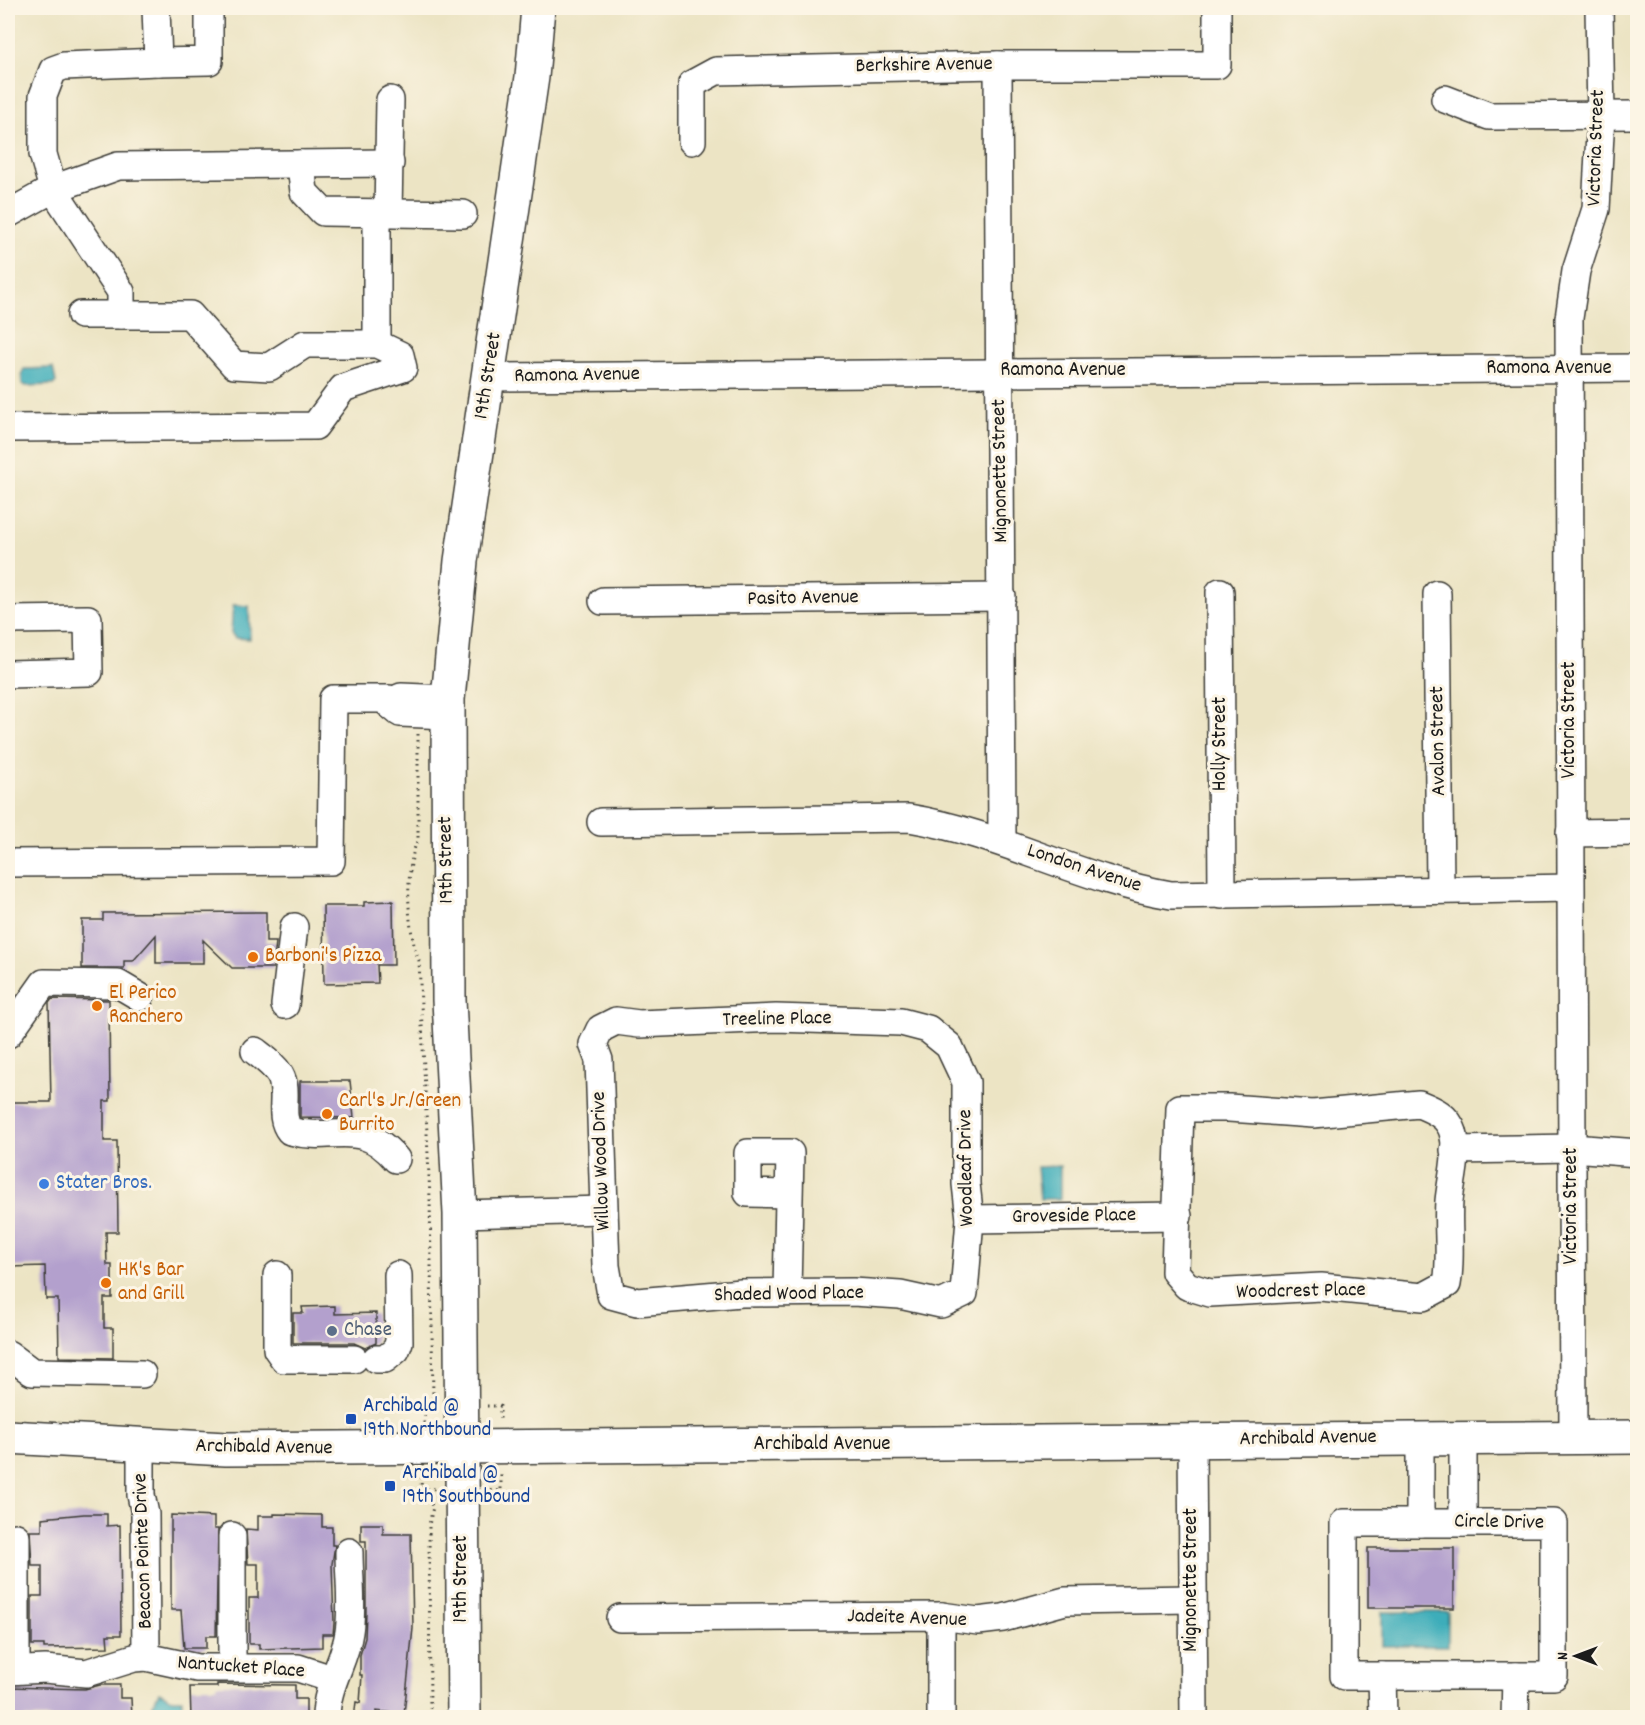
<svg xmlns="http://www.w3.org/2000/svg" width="1645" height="1725" font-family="Dekko,sans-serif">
<rect width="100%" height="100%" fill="#fcf5e5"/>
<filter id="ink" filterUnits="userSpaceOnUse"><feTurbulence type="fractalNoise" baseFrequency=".0167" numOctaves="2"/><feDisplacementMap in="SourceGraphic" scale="12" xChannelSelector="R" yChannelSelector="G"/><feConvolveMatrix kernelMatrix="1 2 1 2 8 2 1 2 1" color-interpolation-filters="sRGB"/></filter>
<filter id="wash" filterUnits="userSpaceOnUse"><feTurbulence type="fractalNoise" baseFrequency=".008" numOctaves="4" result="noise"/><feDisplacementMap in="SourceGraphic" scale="24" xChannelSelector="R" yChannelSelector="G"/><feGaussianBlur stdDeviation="1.35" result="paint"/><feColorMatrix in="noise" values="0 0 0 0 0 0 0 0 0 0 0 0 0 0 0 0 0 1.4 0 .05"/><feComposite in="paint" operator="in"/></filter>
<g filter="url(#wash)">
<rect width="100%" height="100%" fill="#ece4c4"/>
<!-- water -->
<g fill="#3dadba" stroke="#2c646b" stroke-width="1.5">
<path d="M53,368L56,382L53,385L26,386L22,384V373L24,369Z"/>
<path d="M233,605L249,606L250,639L235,638L231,633Z"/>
<path d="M1060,1166V1199H1040L1037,1167Z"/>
<rect x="1382" y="1612" width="66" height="34"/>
<path d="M159,1692L172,1699H182V1715L152,1706Z"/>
</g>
<g id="blocks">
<!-- building -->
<g fill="#b3a0cd">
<path d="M393,901L394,965H377L378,983L324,984L323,906H364V902Z"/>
<path d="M266,912V942H276L273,968H232L203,940V963H156V935L133,961H124V968H82V920H103V913Z"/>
<path d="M52,999L109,1000L110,1101H104V1141H117L118,1232H106L107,1265H112V1298H104V1328H113V1358L59,1357L58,1299H46L45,1266L8,1267V1102H51L49,1003Z"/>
<path d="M300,1081H350L354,1118L300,1117Z"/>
<path d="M335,1306V1314L376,1313V1343L365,1348L354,1343H293V1313H303L302,1307Z"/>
<path d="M84,1514H107V1526L120,1525L121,1635H107L108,1647L44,1648V1645H32V1596H42V1566H32L30,1531H42V1518Z"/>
<path d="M274,1514L322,1515V1527H332V1545H335L332,1564L334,1623L333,1634H322V1647L259,1649V1644H249V1598H258V1564H248L246,1529L258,1530V1516H274Z"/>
<path d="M171,1515L214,1517V1529H218L216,1636H206V1648H184L181,1610H171Z"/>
<path d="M361,1524H383V1534H411L413,1628L404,1714L376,1711V1718H354L356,1702L360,1703L362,1675H360V1655L365,1638L366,1613V1541H361Z"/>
<rect x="1368" y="1548" width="86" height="60"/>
<path d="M217,1684L295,1685V1699H306V1718H191L190,1687H217Z"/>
<path d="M100,1685H120V1698H131L132,1718H11V1710H8V1687L85,1689Z"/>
</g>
</g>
</g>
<g filter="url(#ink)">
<use href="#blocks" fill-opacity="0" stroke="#3b3a35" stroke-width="1.5"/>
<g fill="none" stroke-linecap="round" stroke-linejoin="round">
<!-- minor casing -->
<g stroke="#3b3a35" stroke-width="30">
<g id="minor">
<path d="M156,8L158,62L209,61V8"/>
<path d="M998,65L1002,841"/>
<path d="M1445,99L1489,116L1638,115"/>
<path d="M692,141V84L716,71L998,65H1217V8"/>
<path d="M301,164L304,192L323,212L463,214"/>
<path d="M377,213V344"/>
<path d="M388,213L390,100"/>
<path d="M8,214L53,189L118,166L390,163"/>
<path d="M121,315V292L53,189L43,154V96L53,70L64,66L158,62"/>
<path d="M489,377L1638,368"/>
<path d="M8,428L315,426L343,388L403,368L400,355L377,344H305L269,367L234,365L190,315H81"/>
<path d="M1220,592L1222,895"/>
<path d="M1437,594L1440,888"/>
<path d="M603,601L1002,597"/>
<path d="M8,620L88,619L89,672L8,674"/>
<path d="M448,715L400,713L389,704L401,697L448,699"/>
<path d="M601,822L909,818C1000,833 1081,880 1171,895L1570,888"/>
<path d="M1570,833L1638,832"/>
<path d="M8,863L331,861L333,699H389"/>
<path d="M285,1005L294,927"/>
<path d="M776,1018L901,1022L928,1029L949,1046L966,1082V1184L970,1219L964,1293L941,1304L900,1295L853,1292L741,1293L637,1302L611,1295L606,1266L599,1060L593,1044L600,1029L616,1021L639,1024Z"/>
<path d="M8,1034L44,983L118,984L140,997"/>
<path d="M255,1051C264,1058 274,1065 280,1075C290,1093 277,1115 290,1131C335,1143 359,1116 396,1159"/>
<path d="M1419,1104C1434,1110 1448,1116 1453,1132C1459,1154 1451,1180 1449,1201C1447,1229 1452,1256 1447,1284L1423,1297L1321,1287L1210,1293L1187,1286L1175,1272L1180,1108H1229L1313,1114Z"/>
<path d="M1454,1150L1572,1148L1638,1153"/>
<path d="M460,1214L603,1210"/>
<path d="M970,1219L1178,1216"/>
<path d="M277,1275V1349L284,1359H354"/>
<path d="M787,1291L790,1153H748V1193L788,1194"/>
<path d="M8,1354L32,1372L142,1374"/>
<path d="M376,1359H385L396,1350L399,1342L398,1275"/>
<path d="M1420,1437V1523"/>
<path d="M1463,1437V1523"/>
<path d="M1573,1437L1569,318L1576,271L1596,209L1601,115L1599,8"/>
<path d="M1192,1442L1194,1718"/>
<path d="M141,1445V1495L145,1514L146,1657"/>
<rect x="1344" y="1523" width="210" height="153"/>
<path d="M232,1536V1667"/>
<path d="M16,1537V1670"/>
<path d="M620,1618L941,1616L978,1621L1003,1618L1065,1601L1192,1599"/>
<path d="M8,1671L45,1669L86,1673L134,1658L146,1657L197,1668H298L332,1679"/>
<path d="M1382,1676L1383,1718"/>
<path d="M326,1718C326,1685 345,1662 349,1632C353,1606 349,1578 349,1552"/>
<path d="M941,1718V1616"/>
<path d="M1515,1718L1516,1676"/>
</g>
</g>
<!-- major casing -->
<g stroke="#3b3a35" stroke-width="36">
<g id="major">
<path d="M8,1437L226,1449L1638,1437"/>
<path d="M464,1718L460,1214L449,1000L448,699L461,561L532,77L538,8"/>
</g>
</g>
<!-- path -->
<g stroke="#3b3a35" stroke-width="3" stroke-dasharray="1.5 4.5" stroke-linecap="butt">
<path d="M418,734V839C404,869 407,931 419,961L430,1198L433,1398L425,1407"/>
<path d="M487,1406H500V1422"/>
<path d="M424,1423L425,1407H436"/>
<path d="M422,1471L421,1488L433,1507L429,1525L430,1718"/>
<path d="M421,1488L437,1489"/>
<path d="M485,1490L501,1491V1471"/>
</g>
<!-- minor -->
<use href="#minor" stroke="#fff" stroke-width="27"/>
<!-- major -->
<use href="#major" stroke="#fff" stroke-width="33"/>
</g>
</g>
<!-- markers -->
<g fill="#e8710a" stroke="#fcf5e5" stroke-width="2">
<circle cx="253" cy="957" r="6"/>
<circle cx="97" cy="1006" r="6"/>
<circle cx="327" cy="1114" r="6"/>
<circle cx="106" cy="1283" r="6"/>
</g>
<circle fill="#3f7fe0" stroke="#fcf5e5" stroke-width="2" cx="44" cy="1184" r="6"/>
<circle fill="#5c6f8a" stroke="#fcf5e5" stroke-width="2" cx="332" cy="1331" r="6"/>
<g fill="#1a4fb4" stroke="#fcf5e5" stroke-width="2">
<rect x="345" y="1413" width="12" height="12" rx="3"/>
<rect x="384" y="1480" width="12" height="12" rx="3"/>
</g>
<g text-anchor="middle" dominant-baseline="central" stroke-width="6" stroke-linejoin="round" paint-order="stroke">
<!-- street labels -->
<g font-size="21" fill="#1c1c1c" stroke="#fcf5e5">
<text transform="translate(924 66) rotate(-1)">Berkshire Avenue</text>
<text transform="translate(1597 148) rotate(-88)">Victoria Street</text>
<text x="1549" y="369">Ramona Avenue</text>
<text x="1063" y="371">Ramona Avenue</text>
<text transform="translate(489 376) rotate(-81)">19th Street</text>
<text transform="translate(577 376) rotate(-1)">Ramona Avenue</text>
<text transform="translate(1001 471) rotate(-91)">Mignonette Street</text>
<text transform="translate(803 599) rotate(-1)">Pasito Avenue</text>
<text transform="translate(1570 720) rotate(-90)">Victoria Street</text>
<text transform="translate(1439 741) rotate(-91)">Avalon Street</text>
<text transform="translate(1221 744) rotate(-90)">Holly Street</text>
<text transform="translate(447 860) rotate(-91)">19th Street</text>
<text transform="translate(1084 869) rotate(18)">London Avenue</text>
<text transform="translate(777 1020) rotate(-1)">Treeline Place</text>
<text transform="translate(602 1161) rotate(-92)">Willow Wood Drive</text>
<text transform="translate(967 1168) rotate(-91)">Woodleaf Drive</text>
<text transform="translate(1572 1206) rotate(-90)">Victoria Street</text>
<text transform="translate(1074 1217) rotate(-1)">Groveside Place</text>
<text transform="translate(1301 1292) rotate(-1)">Woodcrest Place</text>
<text transform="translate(789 1295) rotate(-1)">Shaded Wood Place</text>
<text transform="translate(1308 1439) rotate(-1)">Archibald Avenue</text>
<text x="822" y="1445">Archibald Avenue</text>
<text transform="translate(264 1448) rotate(1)">Archibald Avenue</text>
<text transform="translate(1499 1523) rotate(1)">Circle Drive</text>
<text transform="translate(144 1551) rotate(-92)">Beacon Pointe Drive</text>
<text transform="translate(462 1579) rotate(-90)">19th Street</text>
<text transform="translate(1192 1580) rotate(-90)">Mignonette Street</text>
<text transform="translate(907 1619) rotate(2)">Jadeite Avenue</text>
<text transform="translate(241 1668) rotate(4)">Nantucket Place</text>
</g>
<!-- food labels -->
<g font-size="21" fill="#c56008" stroke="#fcf5e5" text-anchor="start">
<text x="265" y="957">Barboni's Pizza</text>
<text x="109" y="994">El Perico<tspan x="109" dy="24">Ranchero</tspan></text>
<text x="339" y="1102">Carl's Jr./Green<tspan x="339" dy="24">Burrito</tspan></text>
<text x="118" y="1271">HK's Bar<tspan x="118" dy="24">and Grill</tspan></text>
</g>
<!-- shop labels -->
<g font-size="21" fill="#366cbe" stroke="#fcf5e5" text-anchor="start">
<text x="56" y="1184">Stater Bros.</text>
</g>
<!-- service labels -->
<g font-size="21" fill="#4e5e75" stroke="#fcf5e5" text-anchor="start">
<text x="344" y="1331">Chase</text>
</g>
<!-- transit labels -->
<g font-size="21" fill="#164399" stroke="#fcf5e5" text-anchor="start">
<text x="363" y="1407">Archibald @<tspan x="363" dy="24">19th Northbound</tspan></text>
<text x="402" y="1474">Archibald @<tspan x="402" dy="24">19th Southbound</tspan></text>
</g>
</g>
<!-- margin -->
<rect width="1645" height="1725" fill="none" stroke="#fcf5e5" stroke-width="30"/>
<!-- north arrow -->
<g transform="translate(1576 1656) rotate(270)" stroke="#fcf5e5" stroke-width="4.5" paint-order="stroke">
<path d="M0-4.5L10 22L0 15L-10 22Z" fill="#1c1c1c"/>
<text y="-9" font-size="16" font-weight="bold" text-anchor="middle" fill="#1c1c1c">N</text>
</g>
</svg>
